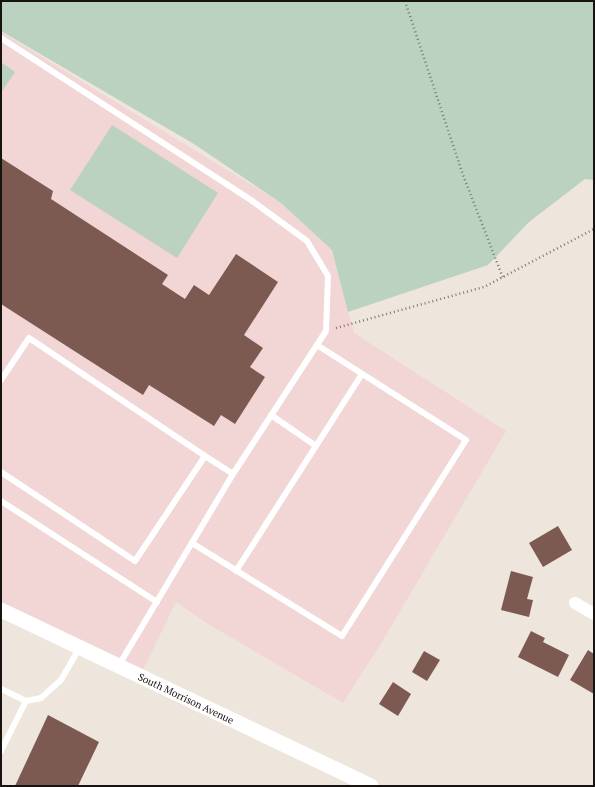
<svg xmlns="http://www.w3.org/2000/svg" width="595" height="787" font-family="'PT Serif',serif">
<rect width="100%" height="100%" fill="#eee5dd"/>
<!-- education -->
<path fill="#f1d6d5" d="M1,32L281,203L332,250L354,333L506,431L385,637L343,703L208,624L176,602L140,676L1,610Z"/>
<!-- green -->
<g fill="#bbd2c0">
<path d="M1,1H594V180L585,179L529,222L488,265L348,312L332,250L281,203L194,144L1,31Z"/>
<path d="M1,62L15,72L1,93Z"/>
<path d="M112,125L218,193L177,258L70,190Z"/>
</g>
<!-- building -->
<g fill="#7d5a51">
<path d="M1,158L53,191L51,199L168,275L162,284L185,299L194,285L209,295L236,254L278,282L244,335L263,348L250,367L265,377L235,424L221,415L214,426L149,385L143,395L1,304Z"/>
<path d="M558,526L572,550L543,567L529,543Z"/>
<path d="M511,571L533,577L527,599L533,600L529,617L501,610Z"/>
<path d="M531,631L545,638L543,642L569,655L558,677L518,657Z"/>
<path d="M588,650L594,654V694L570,680Z"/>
<path d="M424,651L440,660L427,681L412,672Z"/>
<path d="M393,682L411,694L398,716L379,704Z"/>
<path d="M48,715L99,742L78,786H15Z"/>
</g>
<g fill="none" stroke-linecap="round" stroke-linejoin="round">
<!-- path -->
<g stroke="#7d7772" stroke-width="2.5" stroke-dasharray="1 3" stroke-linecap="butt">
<path d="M405,1L463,175L503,278"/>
<path d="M336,328L484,287L594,229"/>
</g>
<!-- service -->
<g stroke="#fff" stroke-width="6">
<path d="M1,38L251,200L307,241L328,276L326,331L233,474L119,665"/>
<path d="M1,380L29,338L205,456L233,474"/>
<path d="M271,415L316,446"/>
<path d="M1,472L135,561L205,456"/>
<path d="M1,501L157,602"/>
<path d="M192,543L342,636L466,440L317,345"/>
<path d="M236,571L362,374"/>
<path d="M1,689L26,701L41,698L61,680L80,647"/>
<path d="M1,751L26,701"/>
</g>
<!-- minor -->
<path stroke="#fff" stroke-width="12" d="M575,603L594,614"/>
<!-- tertiary -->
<path stroke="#fff" stroke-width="15" id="s1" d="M1,610L371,786"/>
</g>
<g text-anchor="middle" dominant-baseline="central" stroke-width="3.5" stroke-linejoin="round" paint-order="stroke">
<!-- street labels -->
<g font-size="10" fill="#161310" stroke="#fff">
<text stroke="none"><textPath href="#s1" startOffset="205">South Morrison Avenue</textPath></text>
</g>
</g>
<!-- border -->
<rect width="595" height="787" fill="none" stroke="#161310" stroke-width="4"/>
</svg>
